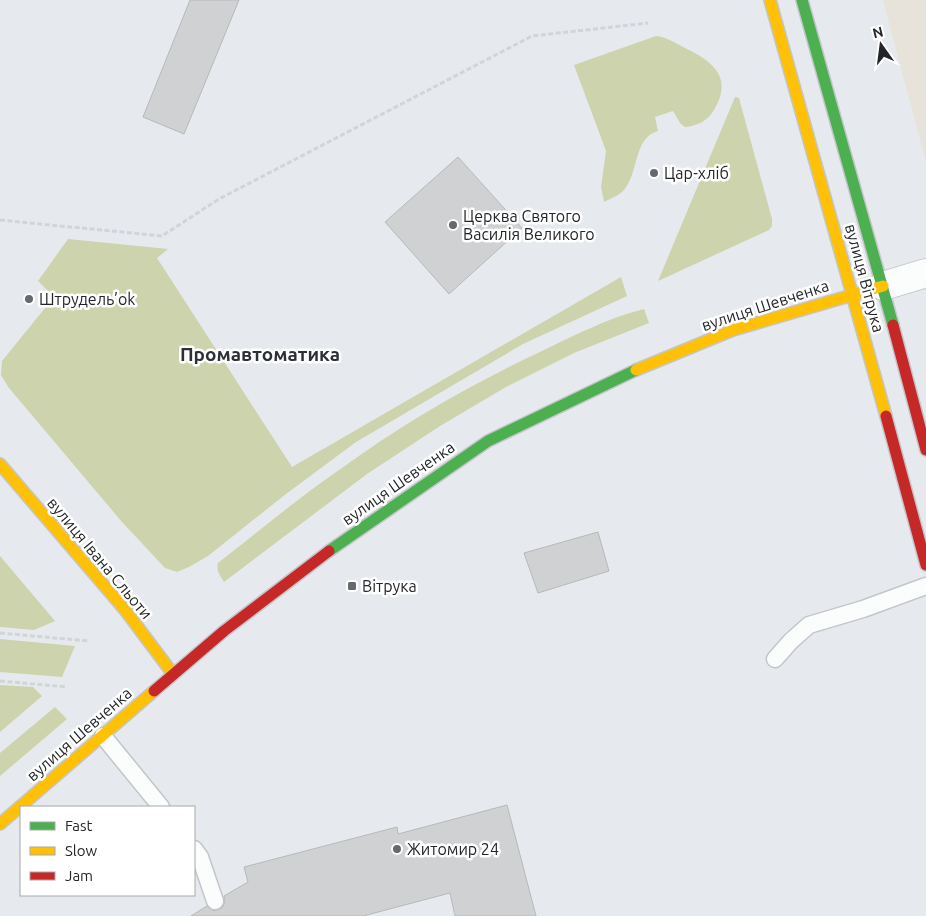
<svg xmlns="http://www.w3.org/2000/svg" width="926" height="916" font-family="Ubuntu,sans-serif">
<rect width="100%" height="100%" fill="#e6eaee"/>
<!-- industrial -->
<path fill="#e7e3da" d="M883,0H926V162L892,35Z"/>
<!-- green -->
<g fill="#cdd3ad">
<path d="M656,36C667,37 675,43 685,48C712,61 734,77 714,110C708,120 698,126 685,127L680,123L673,111L655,117L658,131C633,138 639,173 624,190C620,195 610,199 604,202L601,187L606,151L574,65Z"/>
<path d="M735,97L739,98L772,219V226L769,230L658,281Z"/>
<path d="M68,239L168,249L157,258L292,467L621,277L627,296L523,344L356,442L286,494L208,556L189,567L177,572L165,568L122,522L9,388L1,375L2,361L54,297L38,281Z"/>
<path d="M644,309L649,323L574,353L506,387L440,426L367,474L224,582C220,575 216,571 218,563C258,532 297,499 339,470C402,424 471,384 542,351C575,335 608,318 644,309Z"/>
<path d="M0,556L55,621L34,630L0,627Z"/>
<path d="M0,639L75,646L62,677L0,672Z"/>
<path d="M0,685L33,687L42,696L0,732Z"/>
<path d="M55,707L67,719L0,776V753Z"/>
</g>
<!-- building -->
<g fill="#d0d1d2" stroke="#b8b8b9">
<path d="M190,0H239L184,134L143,117Z"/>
<path d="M458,157L522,228L449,294L385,222Z"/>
<path d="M598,532L609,571L538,593L524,553Z"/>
<path d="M507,805L536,916H455L450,893L363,916H191L207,906L214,911L222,908L225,902L224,896L248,882L244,867L397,827L398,834Z"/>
</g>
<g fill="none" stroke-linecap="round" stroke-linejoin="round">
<!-- lane casing -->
<g stroke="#c3c6c9" stroke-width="19">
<g id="lane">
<path d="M775,659L791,641L809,625L863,609L926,586"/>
<path d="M103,736L161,807"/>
<path d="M194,849L200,857L215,901"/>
</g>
</g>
<!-- street casing -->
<g stroke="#c3c6c9" stroke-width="30">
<path id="street" d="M883,286L926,273"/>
</g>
<!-- fast casing -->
<g stroke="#c3c6c9" stroke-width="14">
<g id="fast">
<path d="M802,0L893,325"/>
<path d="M329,551L488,441L636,370"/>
</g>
</g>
<!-- slow casing -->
<g stroke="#c3c6c9" stroke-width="14">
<g id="slow">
<path d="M770,0L886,416"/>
<path d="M636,370L733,330L883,286"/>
<path d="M0,464L125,610L173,674"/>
<path d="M0,824L154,691"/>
</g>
</g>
<!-- jam casing -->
<g stroke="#c3c6c9" stroke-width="14">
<g id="jam">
<path d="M893,325L926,450"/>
<path d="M886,416L926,565"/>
<path d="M154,691L224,631L329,551"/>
</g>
</g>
<!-- path -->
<g stroke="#d2d4d5" stroke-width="3" stroke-dasharray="5 2.5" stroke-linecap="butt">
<path d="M0,220L162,236L219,199L532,36L648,23"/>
<path d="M0,633L89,641"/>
<path d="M0,681L67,687"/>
</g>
<!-- lane -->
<use href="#lane" stroke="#fbfcfc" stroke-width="16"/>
<!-- street -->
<use href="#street" stroke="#fbfcfc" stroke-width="28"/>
<!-- fast -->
<use href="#fast" stroke="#4caf50" stroke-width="11"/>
<!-- slow -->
<use href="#slow" stroke="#ffc107" stroke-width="11"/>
<!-- jam -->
<use href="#jam" stroke="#c62828" stroke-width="11"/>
</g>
<!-- markers -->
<g fill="#676a6d" stroke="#fff" stroke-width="2">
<circle cx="654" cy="173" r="5"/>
<circle cx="453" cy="225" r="5"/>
<circle cx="29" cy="299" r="5"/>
<rect x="347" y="581" width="10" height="10" rx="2.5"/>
<circle cx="397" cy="849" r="5"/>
</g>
<g text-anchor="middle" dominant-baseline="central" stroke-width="5" stroke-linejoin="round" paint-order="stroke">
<!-- poi labels -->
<g font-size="16" fill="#232528" stroke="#fff" text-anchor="start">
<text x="664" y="173">Цар-хліб</text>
<text x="463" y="216">Церква Святого<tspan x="463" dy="18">Василія Великого</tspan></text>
<text x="39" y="299">Штрудель’ok</text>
<text x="362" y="586">Вітрука</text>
<text x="407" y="849">Житомир 24</text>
</g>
<!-- street labels -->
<g font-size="16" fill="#232528" stroke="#fff">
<text transform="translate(865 278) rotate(75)">вулиця Вітрука</text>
<text transform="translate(765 305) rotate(-18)">вулиця Шевченка</text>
<text transform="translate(398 483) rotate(-35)">вулиця Шевченка</text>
<text transform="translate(100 558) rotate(50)">вулиця Івана Сльоти</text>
<text transform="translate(79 734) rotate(-41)">вулиця Шевченка</text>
</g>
<!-- quarter labels -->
<g font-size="19" font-weight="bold" fill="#2d3137" stroke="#fff">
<text x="260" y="354">Промавтоматика</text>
</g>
</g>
<!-- legend -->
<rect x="20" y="806" width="175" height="90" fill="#ffffff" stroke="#a7a8a9"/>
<rect x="30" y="822" width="25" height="8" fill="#4caf50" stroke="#a7a8a9"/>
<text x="65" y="831" font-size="15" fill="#232528">Fast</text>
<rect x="30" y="847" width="25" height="8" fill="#ffc107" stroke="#a7a8a9"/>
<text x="65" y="856" font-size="15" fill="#232528">Slow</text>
<rect x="30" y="872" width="25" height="8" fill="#c62828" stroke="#a7a8a9"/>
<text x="65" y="881" font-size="15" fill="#232528">Jam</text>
<!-- north arrow -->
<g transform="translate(881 45) rotate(346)" stroke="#ffffff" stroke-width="4" paint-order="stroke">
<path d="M0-4L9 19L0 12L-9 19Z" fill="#232528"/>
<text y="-8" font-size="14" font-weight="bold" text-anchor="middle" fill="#232528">N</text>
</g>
</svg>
